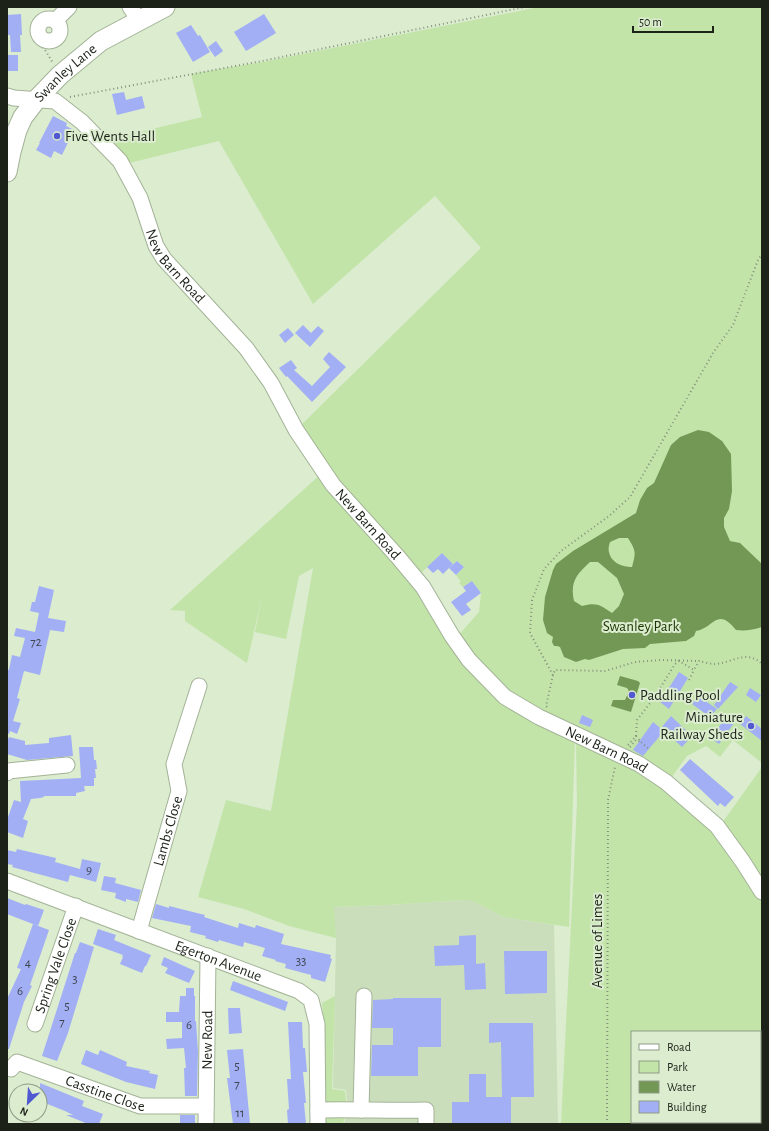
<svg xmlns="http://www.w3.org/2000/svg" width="769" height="1131" font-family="'Alegreya Sans',sans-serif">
<rect width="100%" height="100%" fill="#dbeccf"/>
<!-- built -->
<path fill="#cbdebc" d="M463,900H470L489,909L503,917L554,925L558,1124H344L348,1109L346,1090L333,1088L336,938L333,907L387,905Z"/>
<!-- green -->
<g fill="#c2e4a9" fill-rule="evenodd">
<path d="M539,7H762V763L733,740L720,757L706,746L687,756L671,778L524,706L460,641L474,626L460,640L457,637L479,612L481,593L472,581L463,587L459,583L461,582L456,575L464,567L457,561L453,564L442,553L420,574L360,510L298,428L481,248L435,196L313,304L219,141L129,163L111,139L202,117L191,74L262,62Z"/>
<path d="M321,474L407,573L465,661L575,738L569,927L503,917L489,909L470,900H463L387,905L334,907L336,938L289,926L244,909L198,897L226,800L271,811L313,568L299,576L286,639L255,632L263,592L247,663L185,621V611L170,610Z"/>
<path d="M576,739L638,767L706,821L762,896V1124H561L577,804ZM632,1032H760V1122H632Z"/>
<path d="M762,767V885L722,823Z"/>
<path d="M335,996L332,1089L345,1091L347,1109L343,1124H325L324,1025L322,1003Z"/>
</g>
<!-- water -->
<g fill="#739755" fill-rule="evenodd">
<path d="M698,430L709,432L722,441L731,454L732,491L729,509L724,518V527L730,541L740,543L762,564V627C753,630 745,631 736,630C717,606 714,628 696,631L694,636L686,641L650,644L645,648L623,649L589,660L585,659L576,662L564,657L560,647L557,646H554L552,642L553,637L547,633L543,620L545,597L553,570L556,564L573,551L636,513L640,500L647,488L654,483L671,445L680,437ZM619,538H628C636,551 636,552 632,567C623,567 611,563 609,552C608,549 609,545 610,542ZM590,562H598L617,578L624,594L619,606L612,613C600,605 597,602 582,606L574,601C570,582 576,575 590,562Z"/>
<path d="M620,676L638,681L640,683L631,712L611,706L613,700H625L629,691L627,688L617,685Z"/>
</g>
<!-- building -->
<g fill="#a2aff4">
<path d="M21,14L22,35H20L21,52H11L10,35H8L7,15Z"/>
<path d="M264,14L276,33L246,51L234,32Z"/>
<path d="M191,25L198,36L200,35L210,52L193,62L176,33Z"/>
<path d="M216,41L223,51L215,57L208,47Z"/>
<rect x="7" y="55" width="11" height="16"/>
<path d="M124,92L126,100L142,96L145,108L117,115L112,94Z"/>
<path d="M53,116L67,123L66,126L74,130L62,155L54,151L51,158L36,150L40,143H39Z"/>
<path d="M303,325L311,333L318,326L324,331L310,347L295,333Z"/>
<path d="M288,328L294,335L285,343L279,335Z"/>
<path d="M329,352L346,367L312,402L287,376L286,377L279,368L291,360L297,368L294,370L312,386L330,367L323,359Z"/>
<path d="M442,553L453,564L443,574L438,569L433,573L427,567Z"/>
<path d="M457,561L464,567L456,575L449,568Z"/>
<path d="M472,581L481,593L466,604L471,610L462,616L451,602L466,591L463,587Z"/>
<path d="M39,586L54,590L48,618L66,621L64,632L50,630L40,675L24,671L17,698L20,699L13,721L21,723L17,734L10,731L9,734L7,733V669L9,670L12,655L20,657L25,638L14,636L16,628L35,632L39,613L30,611L32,602H35Z"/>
<path d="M679,672L688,678L669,709L660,702Z"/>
<path d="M730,682L738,687L718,709L714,705Z"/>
<path d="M750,688L761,695L756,702L746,695Z"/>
<path d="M698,696L717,709L710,717L692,704Z"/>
<path d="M582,715L593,720L590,727L579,723Z"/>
<path d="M671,716L692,736L682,747L661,728Z"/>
<path d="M746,716L762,729V741L740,724Z"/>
<path d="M726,717L734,723L719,744L711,738Z"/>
<path d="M653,722L664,731L643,756L633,750Z"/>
<path d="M71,735L73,756L27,760L7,754V742L9,737L25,741V745L49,743V738Z"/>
<path d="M79,747H93L94,760H96L97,769H95L96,778H94V786H84L85,791L76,793V796H44V797L40,798L31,799L23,819L28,821L23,838L7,832V820L14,800L21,802L20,781L81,778Z"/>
<path d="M690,759L734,797L725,807L720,803L718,806L680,770Z"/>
<path d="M17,849L56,858L55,862L80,869L82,859L101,863L96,882L70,875L68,882L12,867L13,865L7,864V850L16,852Z"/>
<path d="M104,876L116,878L115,883L141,890L138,902L126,899V902L115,898L116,893L101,890Z"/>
<path d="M7,898L25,905L26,904L44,910L38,926L7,914Z"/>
<path d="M156,904L169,908V906L205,915L204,917L238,928L239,923L255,928L256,925L284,934L281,944L331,955L330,958L332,959L325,982L311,978V975L285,968L286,964L275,961L276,960L262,956L265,948L244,942L243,947L219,940L218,942L205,938L206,936L190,932L191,926L152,918Z"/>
<path d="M33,924L49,930L30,985L32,986L24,1002L9,1049H7V999L21,969L17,968Z"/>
<path d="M98,929L116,935L114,940L151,955L146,966H145L142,973L120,964L123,957H122L123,955L93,944Z"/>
<path d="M476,935V964L485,963L486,989L465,990L464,965L435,966L434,946L459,945V936Z"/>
<path d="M80,942L94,947L68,1033L57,1061L42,1056L75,953H76Z"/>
<path d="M504,951H547V993L505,994Z"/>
<path d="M164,957L195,971L189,983L165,973L168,968L161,965Z"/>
<path d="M233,981L288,1002L285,1011L230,990Z"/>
<path d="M186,988H194V996H195V1021H196L198,1052L197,1096H185L184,1068H186L184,1048L167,1049L166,1039L182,1038V1022H166V1012H179L180,996H186Z"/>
<path d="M393,998H441V1047H418V1076H371L372,1045H393V1028H372L373,1000L393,999Z"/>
<path d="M228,1008H240L242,1033L229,1034Z"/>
<path d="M288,1022H302L303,1048H305L307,1072H303L306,1103H304L306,1124H288L287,1110L289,1109L287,1079H291Z"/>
<path d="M489,1023H533L534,1097H511V1124H452V1102H469V1074H486V1097H502L501,1042L489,1043Z"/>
<path d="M243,1049L250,1124H233L227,1078H230L227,1050Z"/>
<path d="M86,1050L98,1055L100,1050L127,1062L126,1066L150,1071L149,1073L158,1075L155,1089L126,1082L81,1064Z"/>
<path d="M40,1083L84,1101L82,1106L103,1114L99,1124H88L66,1115H73L65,1111L40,1101Z"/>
<rect x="180" y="1115" width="15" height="9"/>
</g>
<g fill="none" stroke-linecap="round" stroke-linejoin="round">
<!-- minor casing -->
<g stroke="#a3b397" stroke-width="17">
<g id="minor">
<path d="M130,7L139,20"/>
<circle cx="49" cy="30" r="11"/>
<path d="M55,21L69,7"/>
<path id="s1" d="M7,96L14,98L55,101L82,122L120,161L140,198L156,246L164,259L246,348L271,383L296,430L333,485L398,557L423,587L452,636L469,660L505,697L539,717L639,764L666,782L717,826L743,862L762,892"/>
<path d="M7,773L8,771L67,765"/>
<path id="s2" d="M7,881L299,991L311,1000L317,1024L318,1124"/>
<path id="s3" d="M139,931L179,791L174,764L199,686"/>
<path id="s4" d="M35,1024L76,906"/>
<path id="s5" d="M11,1069L17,1062L140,1106H206"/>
<path d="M318,1110C354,1109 390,1111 426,1110V1124"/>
<path d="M361,1110L364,996"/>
<path id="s6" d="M206,1124L208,956"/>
</g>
</g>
<!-- major casing -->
<g stroke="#a3b397" stroke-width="21">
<g id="major">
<path id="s7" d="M7,172L11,152L17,130L23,117L36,100L60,75L101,41L165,7"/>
</g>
</g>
<!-- path -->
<g stroke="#85927d" stroke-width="2" stroke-dasharray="1 3" stroke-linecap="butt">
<path d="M45,40L42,45L53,63"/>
<path d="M70,97L262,61L525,7"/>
<path d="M553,675L530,633L532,600L544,569L561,551L609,516L630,497L713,353L733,325L758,260L762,254"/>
<path d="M689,680L694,670"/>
<path d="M547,707L546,706L553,675L555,670L605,671L635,662L661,660L699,661"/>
<path d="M636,736L641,742L649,749"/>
<path d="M628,745L636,736L637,720L654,698L675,664L679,661L694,670L699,661C704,662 710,664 715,664C732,663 746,649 762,664"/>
<path d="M630,747L636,740L641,742"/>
<path d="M607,1124L608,800L615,767"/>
</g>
<!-- minor -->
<use href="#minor" stroke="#fff" stroke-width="15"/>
<!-- major -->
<use href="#major" stroke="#fff" stroke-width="19"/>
</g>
<!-- markers -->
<g fill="#5159d0" stroke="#dbeccf" stroke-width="1.5">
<circle cx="57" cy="136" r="4"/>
<circle cx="632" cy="695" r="4"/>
<circle cx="751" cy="726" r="4"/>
</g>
<g text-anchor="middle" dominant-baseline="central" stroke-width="4" stroke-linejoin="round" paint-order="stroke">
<!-- number labels -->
<g font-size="13" fill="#3e454f">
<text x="36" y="642">72</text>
<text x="89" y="870">9</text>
<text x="301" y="961">33</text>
<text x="28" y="963">4</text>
<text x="75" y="979">3</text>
<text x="20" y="991">6</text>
<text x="67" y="1006">5</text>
<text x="62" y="1022">7</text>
<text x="189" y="1025">6</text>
<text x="237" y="1066">5</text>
<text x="237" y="1084">7</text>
<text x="240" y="1113">11</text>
</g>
<!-- street labels -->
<g font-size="15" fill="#1c2218" stroke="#dbeccf">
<text stroke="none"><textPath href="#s7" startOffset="119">Swanley Lane</textPath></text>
<text stroke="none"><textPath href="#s1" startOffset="257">New Barn Road</textPath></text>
<text stroke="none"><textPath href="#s1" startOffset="581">New Barn Road</textPath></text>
<text stroke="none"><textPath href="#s1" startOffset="917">New Barn Road</textPath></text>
<text stroke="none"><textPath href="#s3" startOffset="104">Lambs Close</textPath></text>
<text transform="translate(597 941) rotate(-90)">Avenue of Limes</text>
<text stroke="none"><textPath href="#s2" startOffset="226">Egerton Avenue</textPath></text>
<text stroke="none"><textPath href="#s4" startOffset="62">Spring Vale Close</textPath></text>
<text stroke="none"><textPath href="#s6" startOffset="84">New Road</textPath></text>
<text stroke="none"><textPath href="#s5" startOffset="103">Casstine Close</textPath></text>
</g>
<!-- poi labels -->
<g font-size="15" fill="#1c2218" stroke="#dbeccf" text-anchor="start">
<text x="65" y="136">Five Wents Hall</text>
<text x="640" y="695">Paddling Pool</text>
<text x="743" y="717" text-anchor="end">Miniature<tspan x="743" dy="17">Railway Sheds</tspan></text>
</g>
<!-- park labels -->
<g font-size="15" fill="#1d3402" stroke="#dbeccf">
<text x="641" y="626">Swanley Park</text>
</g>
</g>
<!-- border -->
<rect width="769" height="1131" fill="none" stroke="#1c2218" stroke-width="16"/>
<!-- legend -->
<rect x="631" y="1031" width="130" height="92" fill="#dbeccf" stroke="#8f9b86"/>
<rect x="639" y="1044" width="20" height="6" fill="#ffffff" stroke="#8f9b86"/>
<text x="667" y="1051" font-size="12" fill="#1c2218">Road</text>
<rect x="639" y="1061" width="20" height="12" fill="#c2e4a9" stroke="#8f9b86"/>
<text x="667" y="1071" font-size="12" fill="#1c2218">Park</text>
<rect x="639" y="1081" width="20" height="12" fill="#739755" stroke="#8f9b86"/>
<text x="667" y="1091" font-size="12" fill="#1c2218">Water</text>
<rect x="639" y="1101" width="20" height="12" fill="#a2aff4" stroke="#8f9b86"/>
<text x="667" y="1111" font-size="12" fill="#1c2218">Building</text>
<!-- north arrow -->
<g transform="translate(28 1103) rotate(205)"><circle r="19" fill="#dbeccf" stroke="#8f9b86"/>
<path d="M0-3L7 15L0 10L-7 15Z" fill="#5159d0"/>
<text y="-6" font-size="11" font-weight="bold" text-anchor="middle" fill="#1c2218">N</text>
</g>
<!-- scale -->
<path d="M633 26v6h80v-6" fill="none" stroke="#1c2218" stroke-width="2"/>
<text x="639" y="26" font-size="12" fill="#1c2218" stroke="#dbeccf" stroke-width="3" paint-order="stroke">50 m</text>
</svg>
